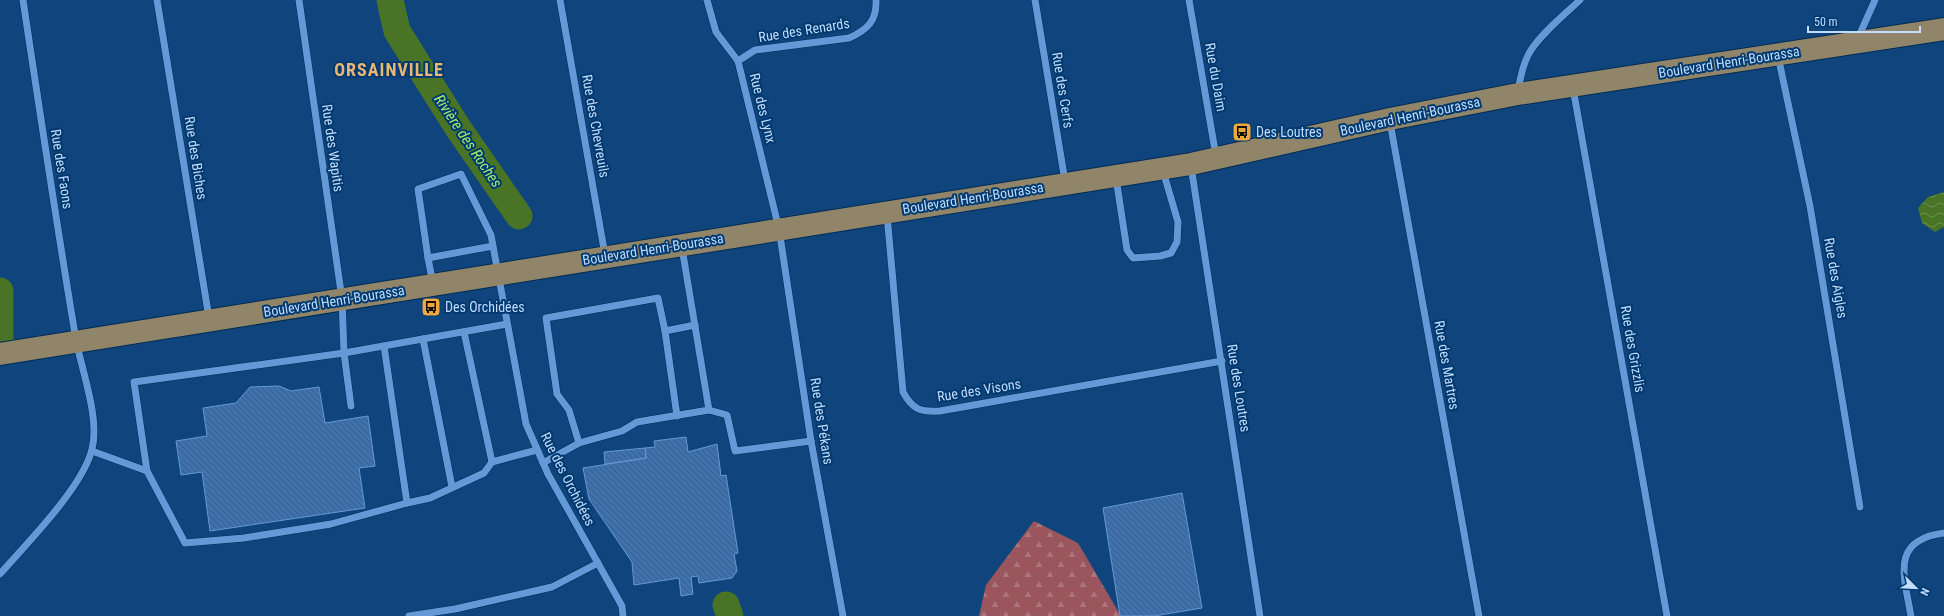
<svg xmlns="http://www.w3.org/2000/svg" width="1944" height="616" font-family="'Roboto Condensed',sans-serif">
<defs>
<pattern id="forest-firs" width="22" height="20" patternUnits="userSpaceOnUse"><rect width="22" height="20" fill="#9a555d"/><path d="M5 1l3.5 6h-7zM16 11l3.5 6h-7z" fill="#aa757d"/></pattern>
<pattern id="water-waves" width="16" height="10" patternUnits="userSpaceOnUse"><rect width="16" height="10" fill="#4a7425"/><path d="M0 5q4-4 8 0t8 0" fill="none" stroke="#6a8e50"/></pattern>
<pattern id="building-back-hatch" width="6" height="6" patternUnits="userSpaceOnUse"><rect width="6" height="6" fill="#3f72ad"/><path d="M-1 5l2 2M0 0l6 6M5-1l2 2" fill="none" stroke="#3d5c81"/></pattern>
</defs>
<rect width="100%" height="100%" fill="#0f457c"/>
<!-- forest -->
<path fill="url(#forest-firs)" d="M1034,521L1078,543L1121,616H979L986,585Z"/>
<!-- water -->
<path fill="url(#water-waves)" d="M1944,192V227L1935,232L1922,223L1918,208L1928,197Z"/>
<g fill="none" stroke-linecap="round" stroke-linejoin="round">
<!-- river -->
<g stroke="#4a7425" stroke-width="27">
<path d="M390,0L397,31L458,128L519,216"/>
<path d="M0,291V346"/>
<path d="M726,605L730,616"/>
</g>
</g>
<!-- building -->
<g fill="url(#building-back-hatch)" stroke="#6499d6">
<path d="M279,386L291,391L319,387L325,423L368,416L375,466L359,468L365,508L210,531L202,472L181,475L176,441L207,436L203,408L236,403L250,387Z"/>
<path d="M686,437L688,452L717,444L721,476L726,475L738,553L734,554L737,571L732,578L699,583L698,576L691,577L693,594L681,596L679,578L634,585L632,562L589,499L583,468L646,458L645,448L655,447L654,441Z"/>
<path d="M645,448L646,458L605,464L604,452Z"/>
<path d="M1182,493L1202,608L1154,616H1120L1103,508Z"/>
</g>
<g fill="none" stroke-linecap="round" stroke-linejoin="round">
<!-- minor casing -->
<g stroke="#022b54" stroke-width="8">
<g id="minor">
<path d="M157,0L209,318"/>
<path d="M299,0L342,299L344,353L507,324"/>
<path d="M560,0L605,255"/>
<path d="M707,0L716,32L738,61L779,229L811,441L843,616"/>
<path d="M1035,0L1065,181"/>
<path d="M1189,0L1216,156"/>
<path d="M1858,38L1875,0"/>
<path d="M1778,56L1810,206L1860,507"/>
<path d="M738,61L755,50L849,38C867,30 877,21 876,0"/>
<path d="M1573,88L1667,616"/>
<path d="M1518,92C1520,78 1523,62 1531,50C1544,31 1563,16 1580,0"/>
<path d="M1390,122L1479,616"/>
<path d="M1191,166L1260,616"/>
<path d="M1116,178L1127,250L1133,258L1160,256L1171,253L1177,242L1178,222L1163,171"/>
<path d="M887,215L903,392C913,410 920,412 940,411L1222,361"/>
<path d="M493,246L428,258L418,189L461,174L491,235L526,424L548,474L622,606L623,616"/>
<path d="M428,258L433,284"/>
<path d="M464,332L492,462L537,450"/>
<path d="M423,339L452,487"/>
<path d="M384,346L407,503L430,498L484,473L492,462"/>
<path d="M351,406L344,353L134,382L147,471L185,543L244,538L331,524L407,503"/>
<path d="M709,410L727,415L735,451L811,441"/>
<path d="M677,416L665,331L695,325"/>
<path d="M579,443L569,410L557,394L546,318L658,298L665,331"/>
<path d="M92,451L147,471"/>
<path d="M543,463L579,443L622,431L637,422L709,410L682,248"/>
<path d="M0,574C27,543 83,487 92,449C100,419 82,371 76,340C57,227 40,113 23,0"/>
<path d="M409,616L455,609L552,587L598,563"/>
<path d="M1911,616C1904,576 1890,540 1944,533"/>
</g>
</g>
<!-- major casing -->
<g stroke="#022b54" stroke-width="24">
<path id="major" d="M0,354L1191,164L1390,119L1518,94L1944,29"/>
</g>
<!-- minor -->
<use href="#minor" stroke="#6499d7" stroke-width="7"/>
<!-- major -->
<use href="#major" stroke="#908569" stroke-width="22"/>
</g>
<!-- icons -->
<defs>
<g id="bus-square" transform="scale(1)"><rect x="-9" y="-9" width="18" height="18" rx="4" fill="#eea73d" stroke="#003a70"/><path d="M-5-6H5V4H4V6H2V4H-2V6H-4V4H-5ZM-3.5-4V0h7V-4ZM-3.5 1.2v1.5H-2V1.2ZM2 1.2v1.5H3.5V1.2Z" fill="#111"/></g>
</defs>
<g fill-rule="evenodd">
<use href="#bus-square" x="1242" y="132"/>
<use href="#bus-square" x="431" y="307"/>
</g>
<g text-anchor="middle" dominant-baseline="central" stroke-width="4" stroke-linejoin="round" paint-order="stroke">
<!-- street labels -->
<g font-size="14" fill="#c1dcfd" stroke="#003a70">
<text transform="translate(804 30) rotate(-9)">Rue des Renards</text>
<text transform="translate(1729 62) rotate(-9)">Boulevard Henri-Bourassa</text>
<text transform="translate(1216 77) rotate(80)">Rue du Daim</text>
<text transform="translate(1063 90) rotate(81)">Rue des Cerfs</text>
<text transform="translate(763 108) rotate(76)">Rue des Lynx</text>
<text transform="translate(1410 116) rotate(-12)">Boulevard Henri-Bourassa</text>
<text transform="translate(596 126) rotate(80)">Rue des Chevreuils</text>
<text transform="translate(333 148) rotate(82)">Rue des Wapitis</text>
<text transform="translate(196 158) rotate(81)">Rue des Biches</text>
<text transform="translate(62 169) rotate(81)">Rue des Faons</text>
<text transform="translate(973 198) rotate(-9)">Boulevard Henri-Bourassa</text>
<text transform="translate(653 249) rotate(-9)">Boulevard Henri-Bourassa</text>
<text transform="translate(1836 278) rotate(80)">Rue des Aigles</text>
<text transform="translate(334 301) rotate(-9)">Boulevard Henri-Bourassa</text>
<text transform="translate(1633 349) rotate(80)">Rue des Grizzlis</text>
<text transform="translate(1447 365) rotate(80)">Rue des Martres</text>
<text transform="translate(1239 388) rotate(81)">Rue des Loutres</text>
<text transform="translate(979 390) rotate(-9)">Rue des Visons</text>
<text transform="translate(822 421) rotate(81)">Rue des Pékans</text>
<text transform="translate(568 479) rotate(63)">Rue des Orchidées</text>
</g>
<!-- poi labels -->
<g font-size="14" fill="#c1dcfd" stroke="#003a70" text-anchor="start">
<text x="1256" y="132">Des Loutres</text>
<text x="445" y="307">Des Orchidées</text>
</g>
<!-- water labels -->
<g font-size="15" font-style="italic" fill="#a5ed6b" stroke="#003a70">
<text transform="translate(468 141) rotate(56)">Rivière des Roches</text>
</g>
<!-- district labels -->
<g font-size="18" font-weight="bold" letter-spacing="1" fill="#e8b776" stroke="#003a70">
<text x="389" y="69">ORSAINVILLE</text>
</g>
</g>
<!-- north arrow -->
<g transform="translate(1916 588) rotate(114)" stroke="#003a70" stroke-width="3" paint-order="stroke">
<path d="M0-3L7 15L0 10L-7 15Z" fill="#c1dcfd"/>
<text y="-6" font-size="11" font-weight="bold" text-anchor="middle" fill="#c1dcfd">N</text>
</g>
<!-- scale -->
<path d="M1808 26v6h112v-6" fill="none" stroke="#c1dcfd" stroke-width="2"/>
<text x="1814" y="26" font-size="12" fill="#c1dcfd" stroke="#003a70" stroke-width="3" paint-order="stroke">50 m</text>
</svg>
